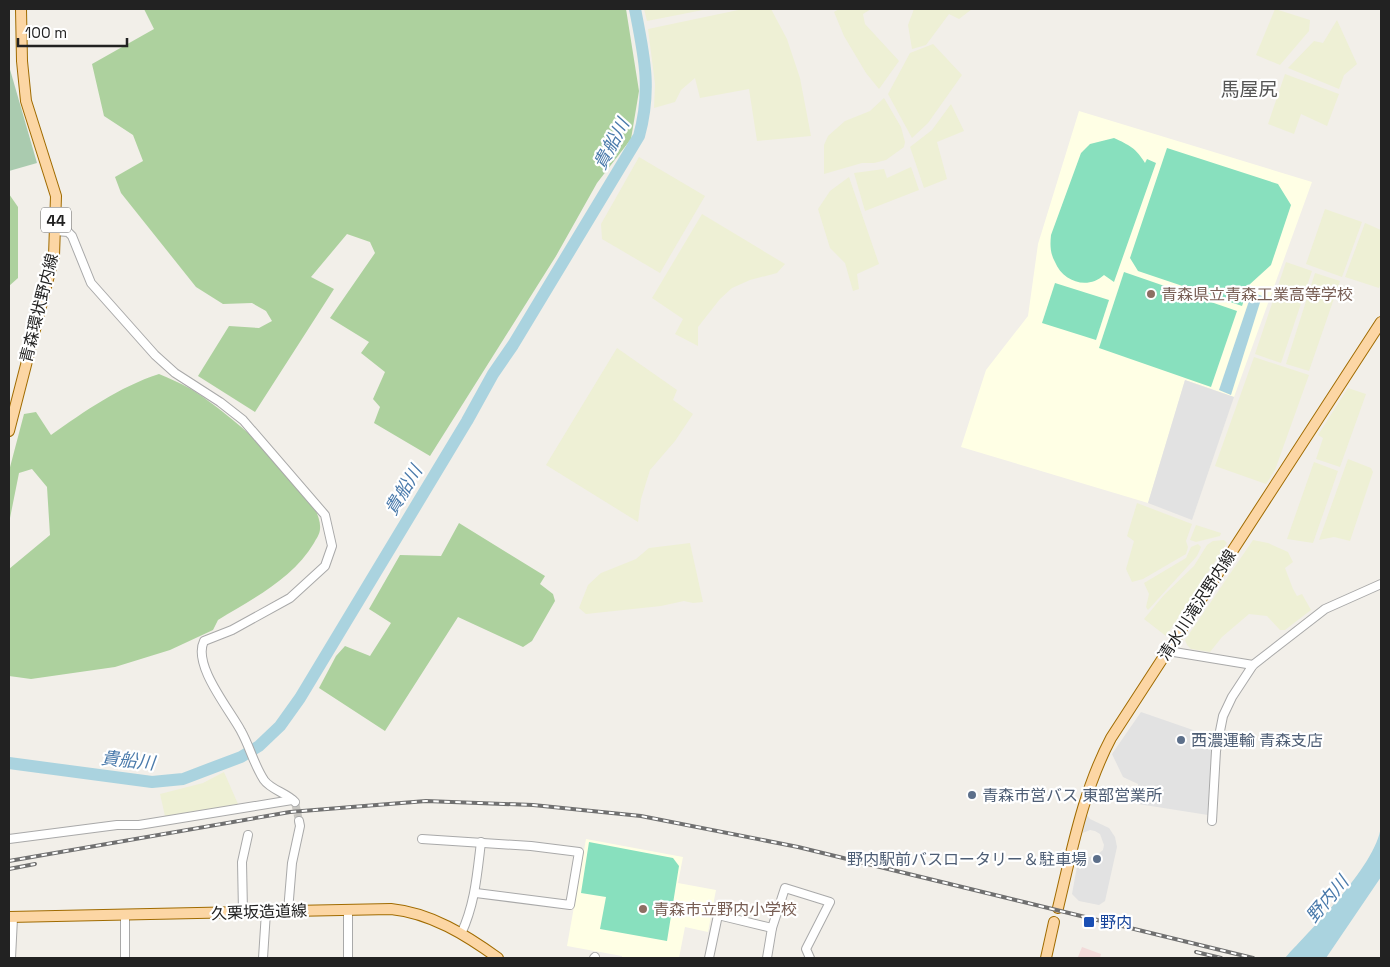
<svg xmlns="http://www.w3.org/2000/svg" width="1390" height="967" font-family="'Space Grotesk','Noto Sans JP',sans-serif">
<rect width="100%" height="100%" fill="#f2efe9"/>
<!-- commercial -->
<path fill="#f2dad9" d="M1082,947L1101,954L1100,958L1078,957Z"/>
<!-- education -->
<g fill="#ffffe5">
<path d="M1079,111L1312,182L1234,397L1185,380L1148,503L961,447L986,370L1028,316L1038,244Z"/>
<path d="M586,839L683,857L678,883L716,890L708,932L685,927L679,958H622V956L567,946Z"/>
</g>
<!-- farmland -->
<g fill="#eef0d5">
<path d="M644,9H708L647,21Z"/>
<path d="M743,9H771L787,39L800,78L811,136L757,141L749,89L700,98L695,78L681,90L675,102L654,108L655,84L648,29Z"/>
<path d="M839,9H871L863,14L865,24L899,61L879,89L866,73L844,36L834,12Z"/>
<path d="M914,9H972L959,19L949,14L926,45L912,49L908,25Z"/>
<path d="M1275,9L1310,20L1309,31L1280,65L1256,55Z"/>
<path d="M1337,20L1357,64L1344,75L1339,89L1288,68L1314,41L1323,43Z"/>
<path d="M933,44L962,75L928,123L912,138L888,94L910,53Z"/>
<path d="M1285,74L1339,94L1327,126L1301,114L1294,134L1268,124Z"/>
<path d="M884,98L901,127L905,142L904,147L886,160L874,163H862L824,174V145L828,136L845,121L870,111Z"/>
<path d="M951,104L964,131L937,142L947,179L924,188L910,147L932,130Z"/>
<path d="M639,157L705,196L660,273L602,239L601,224Z"/>
<path d="M911,167L919,190L865,211L854,173L884,169L887,178Z"/>
<path d="M849,177L879,264L857,274L859,289L853,291L845,263L830,248L818,209L830,191Z"/>
<path d="M1325,209L1362,222L1342,277L1306,264Z"/>
<path d="M702,214L785,264L777,273L750,280L732,288L720,299L698,327V346L675,334L683,319L652,298Z"/>
<path d="M1365,223L1381,230V282L1379,288L1345,277Z"/>
<path d="M1286,262L1312,271L1281,363L1255,354Z"/>
<path d="M1315,273L1340,281L1309,371L1286,364Z"/>
<path d="M617,348L677,390L673,400L693,414L675,441L650,470L641,499L638,522L546,465Z"/>
<path d="M1254,357L1309,375L1275,470L1266,484L1215,466Z"/>
<path d="M1348,388L1366,394L1340,467L1316,459L1323,438L1318,435Z"/>
<path d="M1348,459L1371,468L1373,472L1350,541L1334,537L1319,540Z"/>
<path d="M1314,462L1338,471L1313,543L1287,539Z"/>
<path d="M1137,503L1192,524L1186,541L1188,547L1186,554L1143,579L1132,582L1126,569L1134,541L1127,536Z"/>
<path d="M1196,525L1221,533L1220,536L1196,542L1190,540Z"/>
<path d="M1224,540L1227,543L1166,636L1144,619L1164,595L1194,566L1207,545L1213,541Z"/>
<path d="M1253,540L1268,543L1288,552L1293,562L1285,568L1293,589L1297,596L1302,594L1311,610L1285,630H1280L1267,616L1249,614L1222,637L1210,652L1191,649L1187,645L1185,640Z"/>
<path d="M690,543L703,602L693,603L684,601L661,606L586,614L579,608L588,585L601,573L636,559L649,548Z"/>
<path d="M1198,544L1201,547L1197,556L1148,610L1146,607L1149,594L1144,583L1186,558L1191,547Z"/>
<path d="M224,772L238,804L165,816L160,794L203,783Z"/>
</g>
<!-- forest -->
<g fill="#add19e">
<path d="M144,9H626L639,91L631,139L597,183L556,256L430,456L374,423L380,407L373,399L385,372L361,353L369,342L330,318L375,253L370,242L347,234L311,277L334,289L255,412L198,376L229,326L259,328L272,321L266,311L252,303L223,304L196,287L121,193L115,177L143,161L133,135L104,116L92,64L154,29Z"/>
<path d="M9,194L18,207V278L9,286Z"/>
<path d="M159,374C169,378 180,383 189,388C221,406 324,492 320,529C320,534 316,539 314,543C293,579 252,599 218,620L213,630L170,650L115,667L31,679L9,676V569L50,535L47,487L32,469L19,473L9,523V471L24,414L36,412L51,435C85,411 119,387 159,374Z"/>
<path d="M459,523L545,576L540,584L553,594L555,601L532,641L523,647L458,617L385,731L319,688L336,656L345,646L370,656L391,623L369,609L400,555L441,556Z"/>
</g>
<!-- cemetery -->
<path fill="#aacbaf" d="M9,66L37,163L9,171Z"/>
<!-- pitch -->
<g fill="#88e0be">
<path d="M1114,138C1129,145 1136,148 1145,163L1147,159L1156,163L1114,282L1104,275C1088,290 1063,282 1055,262C1050,253 1050,245 1051,235L1081,153L1090,144Z"/>
<path d="M1167,148L1278,184L1291,205L1271,265L1249,285L1242,306L1138,271L1130,258Z"/>
<path d="M1124,272L1237,311L1211,387L1099,348Z"/>
<path d="M1055,283L1109,300L1096,340L1042,323Z"/>
<path d="M589,842L673,858L679,866L667,941L600,929L606,897L581,893Z"/>
</g>
<!-- parking -->
<g fill="#e2e2e2">
<path d="M1185,380L1234,397L1192,520L1148,503Z"/>
<path d="M1141,712L1216,738L1211,763L1208,815L1138,804V784L1123,777L1112,754Z"/>
<path d="M1086,814L1090,819L1109,828L1115,837L1117,847L1105,901L1099,905L1079,901L1072,894L1078,861L1098,854L1103,850L1104,845L1100,834L1095,831L1090,830L1080,834Z"/>
</g>
<!-- water -->
<g fill="#aad3df">
<path d="M1252,292L1262,296L1231,395L1219,390Z"/>
<path d="M1381,823V877L1326,958H1285C1311,929 1381,861 1381,823Z"/>
</g>
<g fill="none" stroke-linecap="round" stroke-linejoin="round">
<!-- river -->
<path stroke="#aad3df" stroke-width="12" d="M9,763L152,782L183,779L241,757L259,746L280,726L300,698L467,421L493,374L513,345L639,136C652,89 644,55 635,9"/>
<!-- minor-tunnel -->
<path stroke="#c8c6c1" stroke-width="8" stroke-dasharray="8 4" stroke-linecap="butt" d="M295,802L299,821"/>
<!-- minor casing -->
<g stroke="#a9a9a9" stroke-width="10">
<g id="minor">
<path d="M56,231L68,232L72,236L91,283L155,355L175,373L220,402L243,420L325,515L332,546L325,566L290,598L232,630L204,641C192,665 230,710 241,731C250,747 254,765 264,780C271,790 287,793 295,802"/>
<path d="M1168,651L1253,665"/>
<path d="M1212,821L1216,751L1223,716L1232,697L1253,665L1325,609L1381,584"/>
<path d="M9,839L117,825H139L292,800"/>
<path d="M422,839L531,846L579,852L570,905L476,893"/>
<path d="M348,909V958"/>
<path d="M288,911L292,863L300,826L299,821"/>
<path d="M243,912L242,862L248,835"/>
<path d="M125,916V958"/>
<path d="M461,934C475,904 477,875 481,842"/>
<path d="M11,958L13,918"/>
<path d="M263,958L266,912"/>
<path d="M594,958L595,957"/>
<path d="M709,958L718,915L772,928"/>
<path d="M767,958L772,928L785,888L830,902L806,949L810,958"/>
</g>
</g>
<!-- major casing -->
<g stroke="#a06b00" stroke-width="12">
<g id="major">
<path d="M9,431L54,256L56,196L26,101L22,61L21,9"/>
<path d="M1058,908C1072,850 1083,791 1111,738L1381,322"/>
<path d="M9,917L391,909C431,913 466,935 498,958"/>
<path d="M1046,958L1054,922"/>
</g>
</g>
<!-- minor -->
<use href="#minor" stroke="#fff" stroke-width="8"/>
<!-- major -->
<use href="#major" stroke="#fcd6a4" stroke-width="10"/>
<!-- rail casing -->
<g stroke="#707070" stroke-width="4">
<g id="rail">
<path d="M9,861L290,812L426,801L533,805L641,816L798,847L1253,958"/>
<path d="M9,869L35,864"/>
<path d="M1196,952L1221,958"/>
</g>
</g>
<!-- rail -->
<use href="#rail" stroke="#fff" stroke-width="2" stroke-dasharray="5.5" stroke-linecap="butt"/>
</g>
<!-- markers -->
<g fill="#8d6e63" stroke="#fff" stroke-width="2">
<circle cx="1151" cy="294" r="5"/>
<circle cx="643" cy="909" r="5"/>
</g>
<g fill="#5c6f8a" stroke="#fff" stroke-width="2">
<circle cx="1181" cy="740" r="5"/>
<circle cx="972" cy="795" r="5"/>
<circle cx="1097" cy="859" r="5"/>
</g>
<rect fill="#1a4fb4" stroke="#fff" stroke-width="2" x="1083" y="916" width="12" height="12" rx="2.5"/>
<g text-anchor="middle" dominant-baseline="central" stroke-width="4.5" stroke-linejoin="round" paint-order="stroke">
<!-- shield labels -->
<rect fill="#fff" stroke="#646464" stroke-width="1" x="41" y="207.5" width="30" height="25" rx="4"/>
<g font-size="15" font-weight="bold" fill="#222">
<text x="56" y="220">44</text>
</g>
<!-- education labels -->
<g font-size="16" fill="#785e54" stroke="#fff" text-anchor="start">
<text x="1161" y="294">青森県立青森工業高等学校</text>
<text x="653" y="909">青森市立野内小学校</text>
</g>
<!-- street labels -->
<g font-size="16" fill="#222" stroke="#fff">
<text transform="translate(39 308) rotate(-76)">青森環状野内線</text>
<text transform="translate(1197 605) rotate(-57)">清水川滝沢野内線</text>
<text transform="translate(259 912) rotate(-2)">久栗坂造道線</text>
</g>
<!-- service labels -->
<g font-size="16" fill="#4e5e75" stroke="#fff" text-anchor="start">
<text x="1191" y="740">西濃運輸 青森支店</text>
<text x="982" y="795">青森市営バス 東部営業所</text>
<text x="1087" y="859" text-anchor="end">野内駅前バスロータリー＆駐車場</text>
</g>
<!-- transit labels -->
<g font-size="16" fill="#164399" stroke="#fff" text-anchor="start">
<text x="1100" y="922">野内</text>
</g>
<!-- water labels -->
<g font-size="18" font-style="italic" fill="#4a7aab" stroke="#fff">
<text transform="translate(611 144) rotate(-62)">貴船川</text>
<text transform="translate(403 490) rotate(-59)">貴船川</text>
<text transform="translate(128 760) rotate(6)">貴船川</text>
<text transform="translate(1327 899) rotate(-50)">野内川</text>
</g>
<!-- quarter labels -->
<g font-size="19" fill="#555" stroke="#fff">
<text x="1249" y="89">馬屋尻</text>
</g>
</g>
<!-- border -->
<rect width="1390" height="967" fill="none" stroke="#222222" stroke-width="20"/>
<!-- scale -->
<path d="M18 38v8h109v-8" fill="none" stroke="#222222" stroke-width="2.5"/>
<text x="25" y="38" font-size="15" fill="#222222" stroke="#ffffff" stroke-width="4" paint-order="stroke">100 m</text>
</svg>
